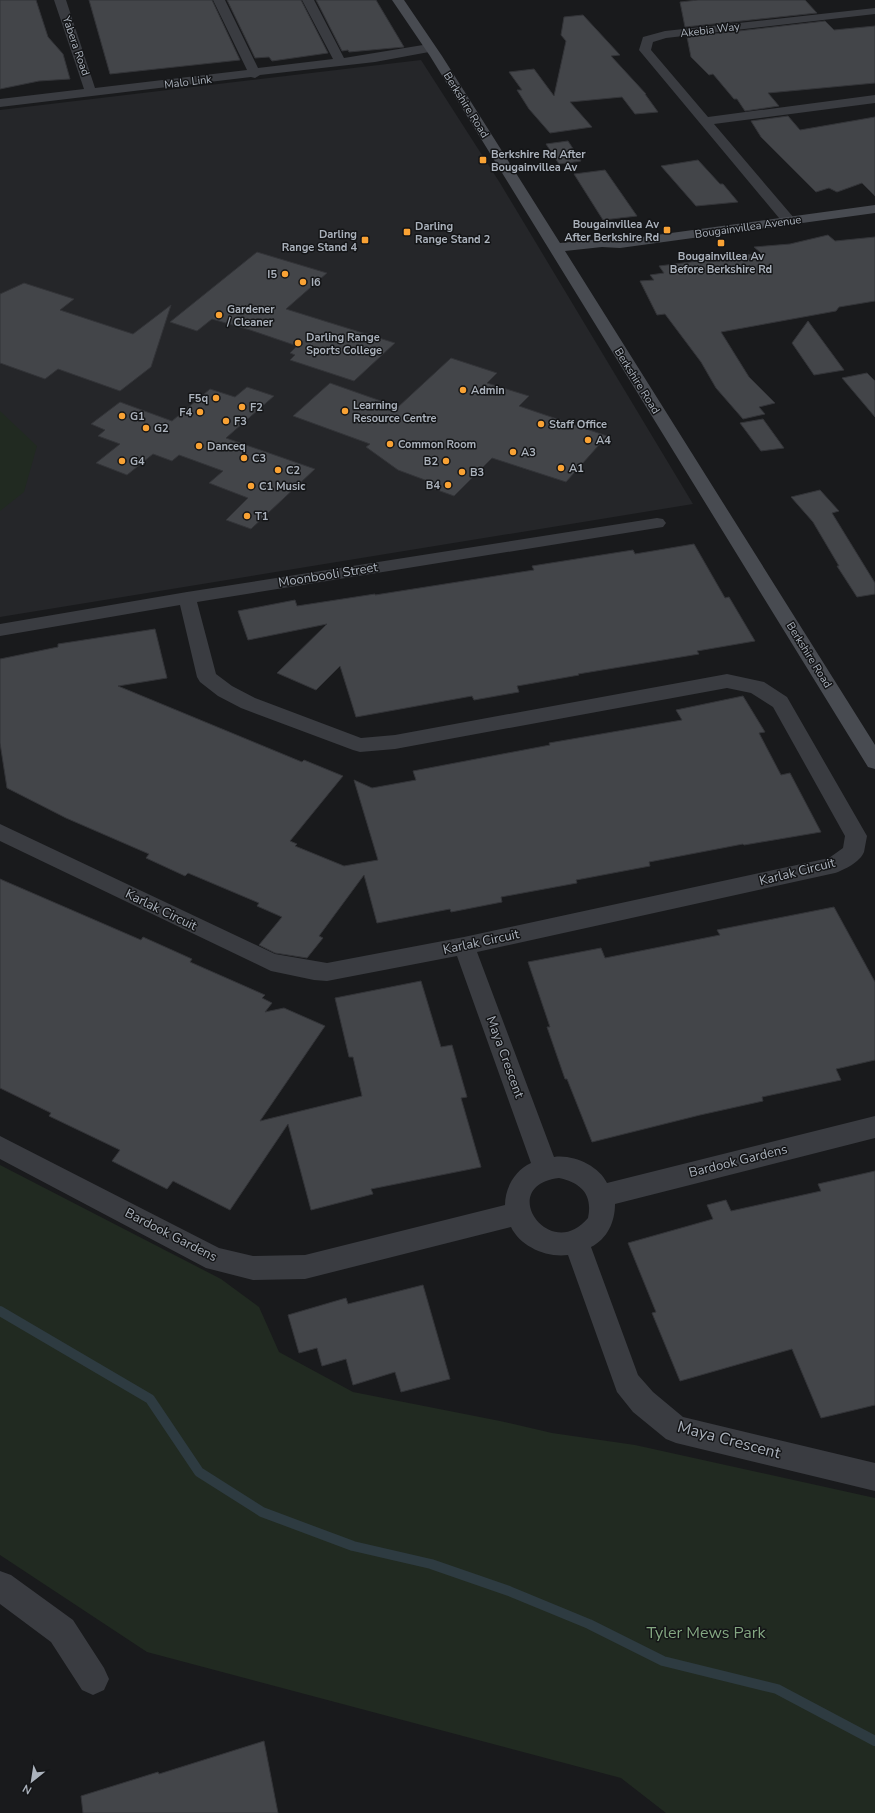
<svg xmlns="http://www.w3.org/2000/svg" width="875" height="1813" font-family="'Nunito Sans',sans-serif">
<rect width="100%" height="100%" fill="#191a1c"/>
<!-- built -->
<path fill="#252629" d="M421,60L500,183L693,504L0,617V110Z"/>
<!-- green -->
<g fill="#212a21">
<path d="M0,411L37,446L24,492L0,511Z"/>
<path d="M0,1165L221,1279L259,1307L279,1352L353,1392L500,1421L552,1433L635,1445L875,1498V1813H666L621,1778L147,1652L0,1555Z"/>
</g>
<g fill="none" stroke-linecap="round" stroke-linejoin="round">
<!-- stream -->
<path stroke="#2e3b41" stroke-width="10" d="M0,1311L150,1399L199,1472L262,1512L353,1546L431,1564L509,1591L589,1624L663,1661L777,1689L875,1741"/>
</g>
<!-- building -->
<g fill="#434549" stroke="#333438">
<path d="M0,0H36L48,37L63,54L70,79L39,81L0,89Z"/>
<path d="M89,0H212L240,60L110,74Z"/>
<path d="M227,0H301L328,53L272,61L269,57L255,58Z"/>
<path d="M316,0H376L404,47L349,52L348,50L342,51Z"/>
<path d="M698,0H805L817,13L685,27L680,2Z"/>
<path d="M583,15L620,55L611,56L646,94H645L658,112L635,114L622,97L570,102L592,127L550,133L529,109L517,90H522L509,72L534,69L554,96L566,41L561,35L564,17Z"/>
<path d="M825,21L834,30L875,26V83L768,93L779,106L745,111L737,99H734L713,74L709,75L691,57L687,37Z"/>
<path d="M788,116L800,130L875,117V196L862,183L837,192L829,188L816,192L761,137L751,121Z"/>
<path d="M568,141L581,161L559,164L546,144Z"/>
<path d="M698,160L720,184H723L738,202L696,206L661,166Z"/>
<path d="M605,170L637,216L603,220L574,174Z"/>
<path d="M828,235L835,241L875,237V301L839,307L836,311L721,332L749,377L775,403L759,407L765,414L743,419L716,388L701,362L665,314L657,315L640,281L654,280L650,275L664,273L659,266L761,253L754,247L790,244Z"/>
<path d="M257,252L327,273L286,309L395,343L354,381L290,360L295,355L290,353L297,346L250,330L212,319L197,331L170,322Z"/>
<path d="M24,283L74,299L60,310L133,334L171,305L151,367L120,391L58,369L45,379L0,363V294Z"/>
<path d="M808,321L844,370L814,375L792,343Z"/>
<path d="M451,358L497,373L487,383L529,396L519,406L607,436L566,482L492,458L454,496L429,487L433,483L398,470L366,447L370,444L293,416L330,383L398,407Z"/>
<path d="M867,373L875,381V417L842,378Z"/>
<path d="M247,387L274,396L226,438L315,469L251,529L226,520L248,498L209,483L223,471L179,455L172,461L153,454L127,475L96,463L120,444L98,436L105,430L91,424L120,402L172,421L210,389L235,397Z"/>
<path d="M763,419L784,448L761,451L740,423Z"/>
<path d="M820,490L839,511L832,513L875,583V594L857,597L837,566H839L813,522L791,497Z"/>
<path d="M694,544L725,598L729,597L755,641L697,651L699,654L578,674L579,675L517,686L519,692L474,700L472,696L356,717L340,666L316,690L277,673L327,624L248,640L238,611L295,600L297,606L375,594V595L534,570L532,566L633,550L635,554Z"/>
<path d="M155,629L167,678L118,686L302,762L304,760L343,776L290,841L297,844L295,846L344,866L378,860L354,780L372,788L416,780L413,771L550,745L549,743L682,720L676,710L743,696L765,732L759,733L781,775L790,773L821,832L744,845L743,844L649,862L650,866L576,880L577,883L501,897L502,902L451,912L450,909L377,923L364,875L319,936L323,938L307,958L275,953L259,945L282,917L257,906L259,903L188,873L185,876L146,858L149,854L66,818L7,788L0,743V659L58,647V644Z"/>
<path d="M0,879L141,940L143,937L192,959L190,962L265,995L262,998L272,1003L265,1012L284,1008L325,1026L260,1121L362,1096L353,1057H349L335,998L421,981L441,1047L452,1045L467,1097L461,1098L481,1167L371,1189L373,1194L311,1210L288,1124L230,1210L173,1181L167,1189L112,1161L120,1150L49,1116L51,1113L0,1088Z"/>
<path d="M834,907L875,982V1060L836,1069L841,1080L762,1097L763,1101L700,1115L592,1142L567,1079H565L547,1027H550L528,962L601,948L605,958L720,935L717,930Z"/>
<path d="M875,1171V1405L821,1418L792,1349L680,1381L652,1313L656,1312L628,1243L713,1219L707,1205L726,1200L731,1211L821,1191L818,1184Z"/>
<path d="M423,1285L450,1379L401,1392L395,1372L353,1385L346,1359L322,1366L317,1348L299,1353L288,1315L346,1298L348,1304Z"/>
<path d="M264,1741L278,1813H83L81,1796L158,1772L159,1774Z"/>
</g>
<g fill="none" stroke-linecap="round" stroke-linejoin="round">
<!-- street -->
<g fill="#3a3c41" fill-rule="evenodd">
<path d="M54,0H66L95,88L247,70L213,0H225L258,68L333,59L302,0H314L344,58L429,44L433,45L435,48L433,51L429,52L375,62L260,75L255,78L251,77L0,107V99L84,89Z"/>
<path d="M875,8V14L666,38L653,42L651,50L708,117L875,95V103L714,124L794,218L796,221L794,224H784L639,50L643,37L665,31Z"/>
<path d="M657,518L663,519L666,523L663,527L197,602L216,674L232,686L255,698L361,738L395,735L727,674L764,682L787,697L867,836C866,841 865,847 864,852C860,862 844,870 835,873L477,952L554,1157C573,1154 599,1166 607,1183L875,1116V1138L615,1204C615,1222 607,1239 591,1247L638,1375L653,1392L683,1417L875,1463V1491L676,1443L666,1439L633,1412L617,1392L568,1255C546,1258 520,1246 511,1227L305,1279L253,1280L206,1268L0,1159V1136L219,1248L253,1256L305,1255L505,1205C505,1188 515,1170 531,1163L457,956L327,981L314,980L271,971L0,841V824L275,954L327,963L464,937L829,858L843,848L845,836L773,707L751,693L727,688L395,749L360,752L353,750L241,708L218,696L200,682L197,677L180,605L0,636V624L187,592ZM559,1178C581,1183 593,1194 588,1218C550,1264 495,1186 559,1178Z"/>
<path d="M0,1571L11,1575L73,1620L104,1668L109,1679L104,1690L93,1695L82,1690L51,1642L0,1604Z"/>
</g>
<!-- secondary -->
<path fill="#484b51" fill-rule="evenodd" d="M392,0H404L442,56L560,243L602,239L620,240L875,205V213L620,248L602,247L565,251L875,745V769L868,767L430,56Z"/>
</g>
<!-- markers -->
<g fill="#f9a234" stroke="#141517" stroke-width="1.5">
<rect x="479" y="156" width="8" height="8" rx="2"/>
<rect x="663" y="226" width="8" height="8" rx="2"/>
<rect x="403" y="228" width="8" height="8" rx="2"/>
<rect x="361" y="236" width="8" height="8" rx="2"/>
<rect x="717" y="239" width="8" height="8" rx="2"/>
<circle cx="285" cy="274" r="4"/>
<circle cx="303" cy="282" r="4"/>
<circle cx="219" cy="315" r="4"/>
<circle cx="298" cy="343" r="4"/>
<circle cx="463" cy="390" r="4"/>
<circle cx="216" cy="398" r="4"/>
<circle cx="242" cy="407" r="4"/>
<circle cx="345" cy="411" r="4"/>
<circle cx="200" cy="412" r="4"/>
<circle cx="122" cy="416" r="4"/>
<circle cx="226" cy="421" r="4"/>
<circle cx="541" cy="424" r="4"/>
<circle cx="146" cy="428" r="4"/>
<circle cx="588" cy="440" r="4"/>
<circle cx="390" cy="444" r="4"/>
<circle cx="199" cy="446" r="4"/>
<circle cx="513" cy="452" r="4"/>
<circle cx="244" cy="458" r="4"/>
<circle cx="122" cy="461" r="4"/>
<circle cx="446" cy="461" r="4"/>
<circle cx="561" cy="468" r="4"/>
<circle cx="278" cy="470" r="4"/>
<circle cx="462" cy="472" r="4"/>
<circle cx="448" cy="485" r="4"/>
<circle cx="251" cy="486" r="4"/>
<circle cx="247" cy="516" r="4"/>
</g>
<g text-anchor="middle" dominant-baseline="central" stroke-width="3" stroke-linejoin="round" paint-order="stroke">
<!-- far-street labels -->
<g font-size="11" fill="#abb2bc" stroke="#141517">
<text transform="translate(710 30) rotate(-7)">Akebia Way</text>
<text transform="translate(76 46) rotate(71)">Yabera Road</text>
<text transform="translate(188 82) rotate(-7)">Malo Link</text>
<text transform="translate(466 105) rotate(58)">Berkshire Road</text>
<text transform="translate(748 227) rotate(-8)">Bougainvillea Avenue</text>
<text transform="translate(637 381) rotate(58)">Berkshire Road</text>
<text transform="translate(809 655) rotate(58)">Berkshire Road</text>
</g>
<!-- far-poi labels -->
<g font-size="11" font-weight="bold" fill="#abb2bc" stroke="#141517" text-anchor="start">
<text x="491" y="154">Berkshire Rd After<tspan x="491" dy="13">Bougainvillea Av</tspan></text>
<text x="659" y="224" text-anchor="end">Bougainvillea Av<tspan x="659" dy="13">After Berkshire Rd</tspan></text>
<text x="415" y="226">Darling<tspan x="415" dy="13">Range Stand 2</tspan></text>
<text x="357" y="234" text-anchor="end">Darling<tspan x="357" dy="13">Range Stand 4</tspan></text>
<text x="721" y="256" text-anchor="middle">Bougainvillea Av<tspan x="721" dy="13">Before Berkshire Rd</tspan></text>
<text x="277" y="274" text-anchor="end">I5</text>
<text x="311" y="282">I6</text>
<text x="227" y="309">Gardener<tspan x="227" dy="13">/ Cleaner</tspan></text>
<text x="306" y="337">Darling Range<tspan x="306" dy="13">Sports College</tspan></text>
<text x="471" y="390">Admin</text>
<text x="208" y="398" text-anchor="end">F5q</text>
<text x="353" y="405">Learning<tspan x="353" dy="13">Resource Centre</tspan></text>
<text x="250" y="407">F2</text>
<text x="192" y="412" text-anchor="end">F4</text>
<text x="130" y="416">G1</text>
<text x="234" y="421">F3</text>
<text x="549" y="424">Staff Office</text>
<text x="154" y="428">G2</text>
<text x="596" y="440">A4</text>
<text x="398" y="444">Common Room</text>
<text x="207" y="446">Danceq</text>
<text x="521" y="452">A3</text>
<text x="252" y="458">C3</text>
<text x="130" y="461">G4</text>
<text x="438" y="461" text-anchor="end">B2</text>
<text x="569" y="468">A1</text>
<text x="286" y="470">C2</text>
<text x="470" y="472">B3</text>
<text x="440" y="485" text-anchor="end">B4</text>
<text x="259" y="486">C1 Music</text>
<text x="255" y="516">T1</text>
</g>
<!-- street labels -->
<g font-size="13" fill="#abb2bc" stroke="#141517">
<text transform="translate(328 575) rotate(-9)">Moonbooli Street</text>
<text transform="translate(797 872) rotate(-14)">Karlak Circuit</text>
<text transform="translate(161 910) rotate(26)">Karlak Circuit</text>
<text transform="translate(481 942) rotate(-12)">Karlak Circuit</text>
<text transform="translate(505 1057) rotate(70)">Maya Crescent</text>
<text transform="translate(738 1161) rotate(-14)">Bardook Gardens</text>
<text transform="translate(171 1235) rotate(27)">Bardook Gardens</text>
</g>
<!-- near-street labels -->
<g font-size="16" fill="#abb2bc" stroke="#141517">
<text transform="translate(729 1440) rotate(15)">Maya Crescent</text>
</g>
<!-- near-park labels -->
<g font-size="16" fill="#84a782" stroke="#141517">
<text x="706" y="1633">Tyler Mews Park</text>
</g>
</g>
<!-- north arrow -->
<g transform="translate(32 1781) rotate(210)" stroke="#141517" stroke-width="3" paint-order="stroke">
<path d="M0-3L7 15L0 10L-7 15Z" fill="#abb2bc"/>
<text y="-6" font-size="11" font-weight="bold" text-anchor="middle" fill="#abb2bc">N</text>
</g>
</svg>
